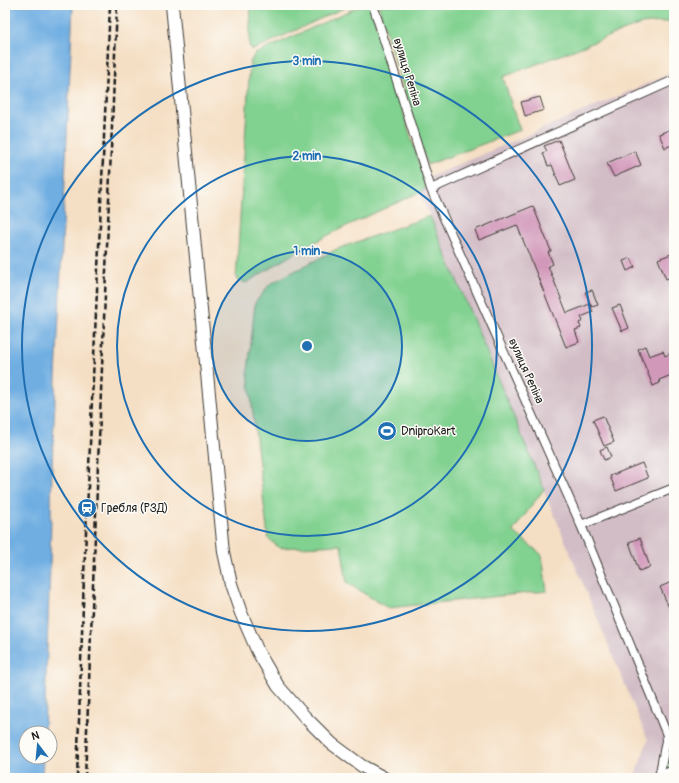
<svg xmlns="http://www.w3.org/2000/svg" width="679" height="783" font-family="Pangolin,sans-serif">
<rect width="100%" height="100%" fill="#fdfcf7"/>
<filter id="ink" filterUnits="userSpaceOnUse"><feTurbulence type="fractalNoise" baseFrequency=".025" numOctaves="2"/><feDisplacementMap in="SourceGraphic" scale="8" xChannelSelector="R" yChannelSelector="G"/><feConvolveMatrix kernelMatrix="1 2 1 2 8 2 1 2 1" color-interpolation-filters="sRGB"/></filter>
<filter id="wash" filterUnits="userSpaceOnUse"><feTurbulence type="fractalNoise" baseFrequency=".012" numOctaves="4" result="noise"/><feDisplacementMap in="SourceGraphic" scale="16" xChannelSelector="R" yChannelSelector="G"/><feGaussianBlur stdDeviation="0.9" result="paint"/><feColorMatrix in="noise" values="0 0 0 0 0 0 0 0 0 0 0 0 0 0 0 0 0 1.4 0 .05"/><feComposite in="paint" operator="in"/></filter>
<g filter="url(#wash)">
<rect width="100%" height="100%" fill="#f5dfc4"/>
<!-- industrial -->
<path fill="#d2bdc6" d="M674,72V778H634L648,740L416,183Z"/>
<!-- green -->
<g fill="#81d190" stroke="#4e7656">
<path d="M251,5H350L253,50L249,46Z"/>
<path d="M362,5H370L426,186L424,190L340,229L298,251L246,283L236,279L250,62L255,54Z"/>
<path d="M378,5H674V21L641,24L503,77L513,110L520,130L427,165Z"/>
<path d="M430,216L544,489L513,531L542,555L547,591L388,608L347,583L341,545L279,548L268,538L248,372L255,303L270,284L337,249Z"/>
<path d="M674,748V766L668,769L666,768L665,767L668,751L669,749Z"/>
</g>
<!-- water -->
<path fill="#6faee2" stroke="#46657f" d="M5,5H73L52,466L50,566L44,733H26V757H43L42,778H5Z"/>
<g id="blocks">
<!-- building -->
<g fill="#d298ba">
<path d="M540,97L544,110L525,116L521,102Z"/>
<path d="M674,128V144L665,148L659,134Z"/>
<path d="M559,140L575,180L560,186L552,165L548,166L543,153L547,151L544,146Z"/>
<path d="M635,151L641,165L614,177L607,163Z"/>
<path d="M533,206L551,251L548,252L553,264L548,266L567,313L590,304L593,312L581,317L583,321L579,323L581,328L575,330L579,342L566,347L517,225L479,240L475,230Z"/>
<path d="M674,253V276L666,279L658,259Z"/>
<path d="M631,258L635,267L627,271L623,261Z"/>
<path d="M592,290L598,305L592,307L585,292Z"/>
<path d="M620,305L629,328L622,331L612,308Z"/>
<path d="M645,346L649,356L663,351L665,356L674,352V374L659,380L660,383L653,386L638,349Z"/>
<path d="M603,416L614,442L604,446L593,420Z"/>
<path d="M607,447L611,457L604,460L600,450Z"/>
<path d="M642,463L648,478L616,491L610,476Z"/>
<path d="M640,538L650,567L639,571L629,542Z"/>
<path d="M674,581V619L660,587Z"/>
</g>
</g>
</g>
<g filter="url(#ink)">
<use href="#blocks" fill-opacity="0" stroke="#3d3935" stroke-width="1"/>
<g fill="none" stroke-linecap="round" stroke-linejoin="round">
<!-- minor casing -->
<g stroke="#3d3935" stroke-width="10">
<g id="minor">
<path d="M373,5L431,189L581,525L667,735L674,739"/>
<path d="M431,189L674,80"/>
<path d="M581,525L674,488"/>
<path d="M659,778L667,735"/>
</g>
</g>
<!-- secondary casing -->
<g stroke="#3d3935" stroke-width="14">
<g id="secondary">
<path d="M172,5L224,552L231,584L241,613L258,652L278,686L305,717L331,743L362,766L384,778"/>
<path d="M658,778L674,772"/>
</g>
</g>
<!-- minor -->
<use href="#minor" stroke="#fff" stroke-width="8"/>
<!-- secondary -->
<use href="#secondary" stroke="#fff" stroke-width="12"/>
<!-- rail -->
<g stroke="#1c1c1c" stroke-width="2.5" stroke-dasharray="6 3" stroke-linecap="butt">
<path d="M77,778L84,576L110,5"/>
<path d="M85,778L117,5"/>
</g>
</g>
</g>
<!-- distance rings -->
<circle cx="307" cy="346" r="95" fill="#1f6fb2" fill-opacity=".12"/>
<g fill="none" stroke="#1f6fb2" stroke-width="2">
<circle cx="307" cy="346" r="95"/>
<circle cx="307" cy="346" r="190"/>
<circle cx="307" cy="346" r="285"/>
</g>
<!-- icons -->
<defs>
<g id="stadium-disc" transform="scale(1)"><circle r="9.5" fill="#1f6fb2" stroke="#fdfcf7"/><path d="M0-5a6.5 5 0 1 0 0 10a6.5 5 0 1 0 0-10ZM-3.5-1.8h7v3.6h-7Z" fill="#fff"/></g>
<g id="station-disc" transform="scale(1)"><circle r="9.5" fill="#1f6fb2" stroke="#fdfcf7"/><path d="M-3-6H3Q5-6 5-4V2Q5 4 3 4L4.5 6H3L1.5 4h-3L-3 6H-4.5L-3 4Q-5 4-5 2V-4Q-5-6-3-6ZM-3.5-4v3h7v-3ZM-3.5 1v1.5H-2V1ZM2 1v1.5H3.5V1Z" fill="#fff"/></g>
</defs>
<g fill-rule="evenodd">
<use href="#stadium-disc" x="387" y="431"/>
<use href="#station-disc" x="87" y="508"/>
</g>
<g text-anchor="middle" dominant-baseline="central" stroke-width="3" stroke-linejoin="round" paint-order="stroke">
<!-- street labels -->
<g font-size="12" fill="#1c1c1c" stroke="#fdfcf7">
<text transform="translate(407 72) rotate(73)">вулиця Репіна</text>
<text transform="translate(526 371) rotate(66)">вулиця Репіна</text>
</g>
<!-- poi labels -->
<g font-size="12" fill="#1c1c1c" stroke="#fdfcf7" text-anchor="start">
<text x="401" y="431">DniproKart</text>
<text x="101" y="508">Гребля (РЗД)</text>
</g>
</g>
<circle cx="307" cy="346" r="6" fill="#1f6fb2" stroke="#fdfcf7" stroke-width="2"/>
<g font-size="12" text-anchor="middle" font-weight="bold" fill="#1f6fb2" stroke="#fdfcf7" stroke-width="3" stroke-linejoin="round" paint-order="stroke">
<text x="307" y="65">3 min</text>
<text x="307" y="160">2 min</text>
<text x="307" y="255">1 min</text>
</g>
<!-- margin -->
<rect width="679" height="783" fill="none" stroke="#fdfcf7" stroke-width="20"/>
<!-- north arrow -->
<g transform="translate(38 745) rotate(344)"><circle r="19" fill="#fdfcf7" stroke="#a3a29f"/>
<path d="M0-3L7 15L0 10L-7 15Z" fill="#1f6fb2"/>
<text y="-6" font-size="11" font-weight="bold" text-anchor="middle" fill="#1c1c1c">N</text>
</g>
</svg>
